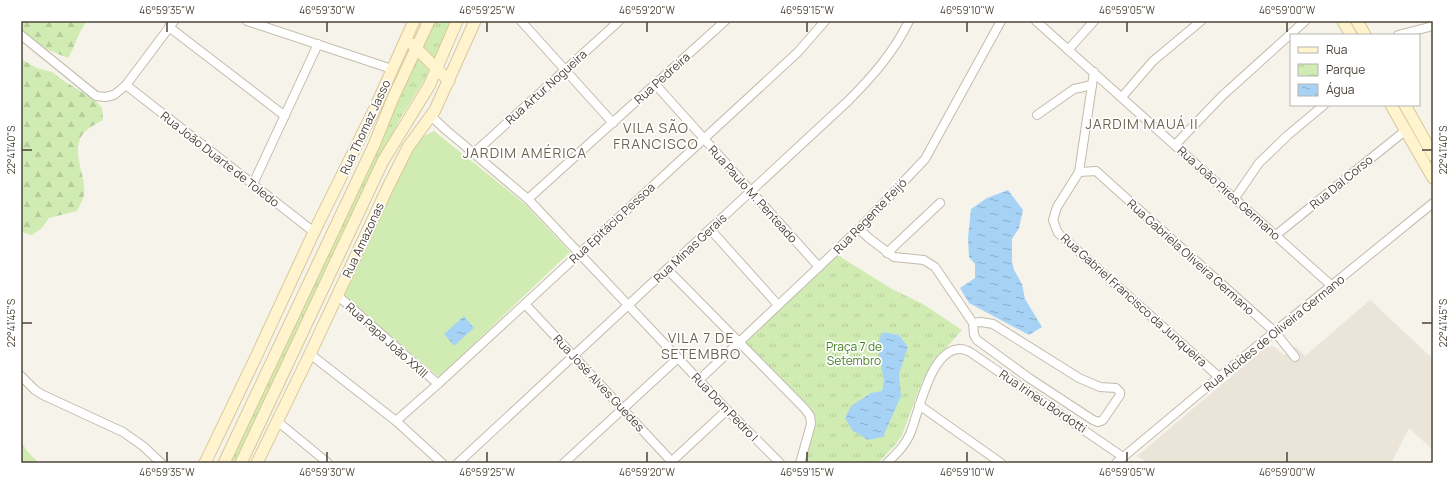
<svg xmlns="http://www.w3.org/2000/svg" width="1454" height="484" font-family="Manrope,sans-serif">
<defs>
<pattern id="forest-firs" width="22" height="20" patternUnits="userSpaceOnUse"><rect width="22" height="20" fill="#d1ecb3"/><path d="M5 1l3.5 6h-7zM16 11l3.5 6h-7z" fill="#b5cc9b"/></pattern>
<pattern id="park-tufts" width="24" height="20" patternUnits="userSpaceOnUse"><rect width="24" height="20" fill="#d1ecb3"/><path d="M3 7l-1-3M5 7V3M7 7l1-3M15 17l-1-3M17 17v-4M19 17l1-3" fill="none" stroke="#b5cc9b"/></pattern>
<pattern id="water-ripples" width="26" height="14" patternUnits="userSpaceOnUse"><rect width="26" height="14" fill="#a6d3f5"/><path d="M2 4q2-2 4 0t4 0M15 11q2-2 4 0t4 0" fill="none" stroke="#89adc7"/></pattern>
</defs>
<rect width="100%" height="100%" fill="#f6f3eb"/>
<!-- residential -->
<path fill="#ebe5d9" d="M1370,300L1433,359V450L1409,428L1391,463H1148L1137,456L1265,348L1273,346L1284,355L1296,346L1305,356Z"/>
<!-- grass -->
<path fill="#d1ecb3" d="M434,131L525,204L570,252L439,377L342,295L411,148L422,137Z"/>
<!-- forest -->
<g fill="url(#forest-firs)">
<path d="M21,21H87C78,32 76,45 68,58L44,48L33,42L21,31Z"/>
<path d="M21,59L37,68L52,72L64,81L95,100L102,108L103,120C96,124 85,129 81,137C71,157 89,179 83,199C81,203 79,207 77,211L49,218L42,228L32,235L21,232Z"/>
<path d="M21,442L28,452L39,463H21Z"/>
</g>
<!-- park -->
<g fill="url(#park-tufts)">
<path d="M433,21H452L428,74L400,119L348,223L294,338L240,459L237,463H226Z"/>
<path d="M836,252L842,258L892,289L923,304L962,330L932,364L922,382L902,435L896,444L878,463H802L810,416L742,341Z"/>
</g>
<!-- water -->
<g fill="url(#water-ripples)">
<path d="M1008,190L1023,210L1019,228L1012,239V261L1014,270L1022,284L1025,299L1042,327L1029,335L969,303L960,288L975,278V264L969,257L968,238L971,209L987,198Z"/>
<path d="M464,316L474,328L454,346L444,334Z"/>
<path d="M883,332L899,335L908,347L899,374L901,396L883,437L868,440L852,430L845,418L851,406L871,393L882,391L884,381L877,344Z"/>
</g>
<g fill="none" stroke-linecap="round" stroke-linejoin="round">
<!-- street casing -->
<g stroke="#c3bcad" stroke-width="10">
<g id="street">
<path d="M247,21L392,69"/>
<path d="M521,21L613,123"/>
<path d="M1036,21L1332,286"/>
<path d="M169,27L285,116"/>
<path d="M21,35L96,96L105,97L114,95L126,85L174,21"/>
<path d="M1398,35L1433,26"/>
<path d="M1068,50L1094,21"/>
<path d="M1094,72L1079,172L1057,207L1053,220L1058,233L1219,377"/>
<path d="M655,84L819,267"/>
<path d="M126,85L314,232"/>
<path d="M1122,97L1153,61L1201,21"/>
<path d="M1037,115L1074,89L1092,85"/>
<path d="M431,116L446,130L528,199L727,410L780,463"/>
<path d="M1175,145L1222,96L1305,21"/>
<path d="M474,153L619,21"/>
<path d="M1079,172L1096,171L1275,332L1295,357"/>
<path d="M253,184L318,44"/>
<path d="M1235,198L1259,163L1288,135L1324,105"/>
<path d="M528,199L725,21"/>
<path d="M710,229L778,305"/>
<path d="M859,229L870,239L894,257L924,260L935,267L973,323L974,335L977,340L1029,378L1093,420L1098,422L1103,420L1120,395V392L1116,388L1100,387L1079,378L993,324L981,322L973,323"/>
<path d="M1276,235L1406,130"/>
<path d="M887,253L940,203"/>
<path d="M667,269L805,409L810,416L811,424L800,463"/>
<path d="M337,295L438,384"/>
<path d="M525,304L673,463"/>
<path d="M310,354L396,421L442,463"/>
<path d="M21,376L35,390L43,395L123,432L143,446L161,463"/>
<path d="M699,380L859,229L925,159L1001,21"/>
<path d="M919,405L1001,463"/>
<path d="M277,421L328,463"/>
<path d="M396,421L438,384L798,52L825,21"/>
<path d="M458,463L848,101C872,77 894,52 909,21"/>
<path d="M564,463L678,358"/>
<path d="M670,463L727,410"/>
<path d="M887,463C896,454 905,446 910,434C919,413 930,348 961,349C964,349 968,351 970,352L1123,457"/>
<path d="M1116,463L1219,377L1433,203"/>
</g>
</g>
<!-- secondary casing -->
<g stroke="#d8c89a" stroke-width="13">
<g id="secondary">
<path d="M1343,21L1351,35"/>
<path d="M1357,21L1365,35"/>
<path d="M412,44L449,81"/>
<path d="M1391,105L1433,178"/>
<path d="M1405,105L1433,155"/>
<path d="M205,463L255,359L314,232L375,108L414,21"/>
<path d="M224,463L374,145L393,98L429,21"/>
<path d="M241,463L383,161L429,86L457,21"/>
<path d="M257,463L310,354L388,187L408,147L435,110L475,21"/>
</g>
</g>
<!-- street -->
<use href="#street" stroke="#fff" stroke-width="8"/>
<!-- secondary -->
<use href="#secondary" stroke="#fff4cd" stroke-width="11"/>
</g>
<!-- ticks -->
<path fill="none" stroke="#4c4438" stroke-width="1.5" d="M167,22V32M327,22V32M487,22V32M647,22V32M807,22V32M967,22V32M1127,22V32M1287,22V32M22,150H32M1422,150H1432M22,323H32M1422,323H1432M167,452V462M327,452V462M487,452V462M647,452V462M807,452V462M967,452V462M1127,452V462M1287,452V462"/>
<g text-anchor="middle" dominant-baseline="central" stroke-width="3.5" stroke-linejoin="round" paint-order="stroke">
<!-- street labels -->
<g font-size="12" fill="#4c4438" stroke="#fff">
<text transform="translate(662 78) rotate(-42)">Rua Pedreira</text>
<text transform="translate(546 87) rotate(-42)">Rua Artur Nogueira</text>
<text transform="translate(365 127) rotate(-65)">Rua Thomaz Jasso</text>
<text transform="translate(220 159) rotate(38)">Rua João Duarte de Toledo</text>
<text transform="translate(1341 182) rotate(-39)">Rua Dal Corso</text>
<text transform="translate(1229 193) rotate(42)">Rua João Pires Germano</text>
<text transform="translate(753 194) rotate(48)">Rua Paulo M. Penteado</text>
<text transform="translate(870 216) rotate(-46)">Rua Regente Feijó</text>
<text transform="translate(612 223) rotate(-43)">Rua Epitácio Pessoa</text>
<text transform="translate(363 240) rotate(-65)">Rua Amazonas</text>
<text transform="translate(690 248) rotate(-43)">Rua Minas Gerais</text>
<text transform="translate(1191 257) rotate(42)">Rua Gabriela Oliveira Germano</text>
<text transform="translate(1134 300) rotate(42)">Rua Gabriel Francisco da Junqueira</text>
<text transform="translate(1274 333) rotate(-39)">Rua Alcides de Oliveira Germano</text>
<text transform="translate(387 340) rotate(42)">Rua Papa João XXIII</text>
<text transform="translate(599 383) rotate(47)">Rua José Alves Guedes</text>
<text transform="translate(1043 401) rotate(34)">Rua Irineu Bordotti</text>
<text transform="translate(725 407) rotate(46)">Rua Dom Pedro I</text>
</g>
<!-- park labels -->
<g font-size="12" fill="#478227" stroke="#fff">
<text x="854" y="346">Praça 7 de<tspan x="854" dy="14">Setembro</tspan></text>
</g>
<!-- quarter labels -->
<g font-size="14" letter-spacing="1" fill="#6f634f" stroke="#fff">
<text x="1142" y="123">JARDIM MAUÁ II</text>
<text x="656" y="127">VILA SÃO<tspan x="656" dy="16">FRANCISCO</tspan></text>
<text x="525" y="152">JARDIM AMÉRICA</text>
<text x="701" y="337">VILA 7 DE<tspan x="701" dy="16">SETEMBRO</tspan></text>
</g>
</g>
<!-- border -->
<rect width="1454" height="484" fill="none" stroke="#ffffff" stroke-width="44"/>
<!-- legend -->
<rect x="1290" y="34" width="130" height="72" fill="#ffffff" stroke="#b7b4af"/>
<rect x="1298" y="47" width="20" height="6" fill="#fff4cd" stroke="#b7b4af"/>
<text x="1326" y="54" font-size="12" fill="#4c4438">Rua</text>
<rect x="1298" y="64" width="20" height="12" fill="url(#park-tufts)" stroke="#b7b4af"/>
<text x="1326" y="74" font-size="12" fill="#4c4438">Parque</text>
<rect x="1298" y="84" width="20" height="12" fill="url(#water-ripples)" stroke="#b7b4af"/>
<text x="1326" y="94" font-size="12" fill="#4c4438">Água</text>
<rect x="22" y="22" width="1410" height="440" fill="none" stroke="#4c4438" stroke-width="1.5"/>
<g font-size="10" text-anchor="middle" fill="#4c4438">
<text x="167" y="14">46°59'35"W</text>
<text x="327" y="14">46°59'30"W</text>
<text x="487" y="14">46°59'25"W</text>
<text x="647" y="14">46°59'20"W</text>
<text x="807" y="14">46°59'15"W</text>
<text x="967" y="14">46°59'10"W</text>
<text x="1127" y="14">46°59'05"W</text>
<text x="1287" y="14">46°59'00"W</text>
<text transform="translate(11 150) rotate(-90)" y="4">22°41'40"S</text>
<text transform="translate(1443 150) rotate(-90)" y="4">22°41'40"S</text>
<text transform="translate(11 323) rotate(-90)" y="4">22°41'45"S</text>
<text transform="translate(1443 323) rotate(-90)" y="4">22°41'45"S</text>
<text x="167" y="476">46°59'35"W</text>
<text x="327" y="476">46°59'30"W</text>
<text x="487" y="476">46°59'25"W</text>
<text x="647" y="476">46°59'20"W</text>
<text x="807" y="476">46°59'15"W</text>
<text x="967" y="476">46°59'10"W</text>
<text x="1127" y="476">46°59'05"W</text>
<text x="1287" y="476">46°59'00"W</text>
</g>
</svg>
